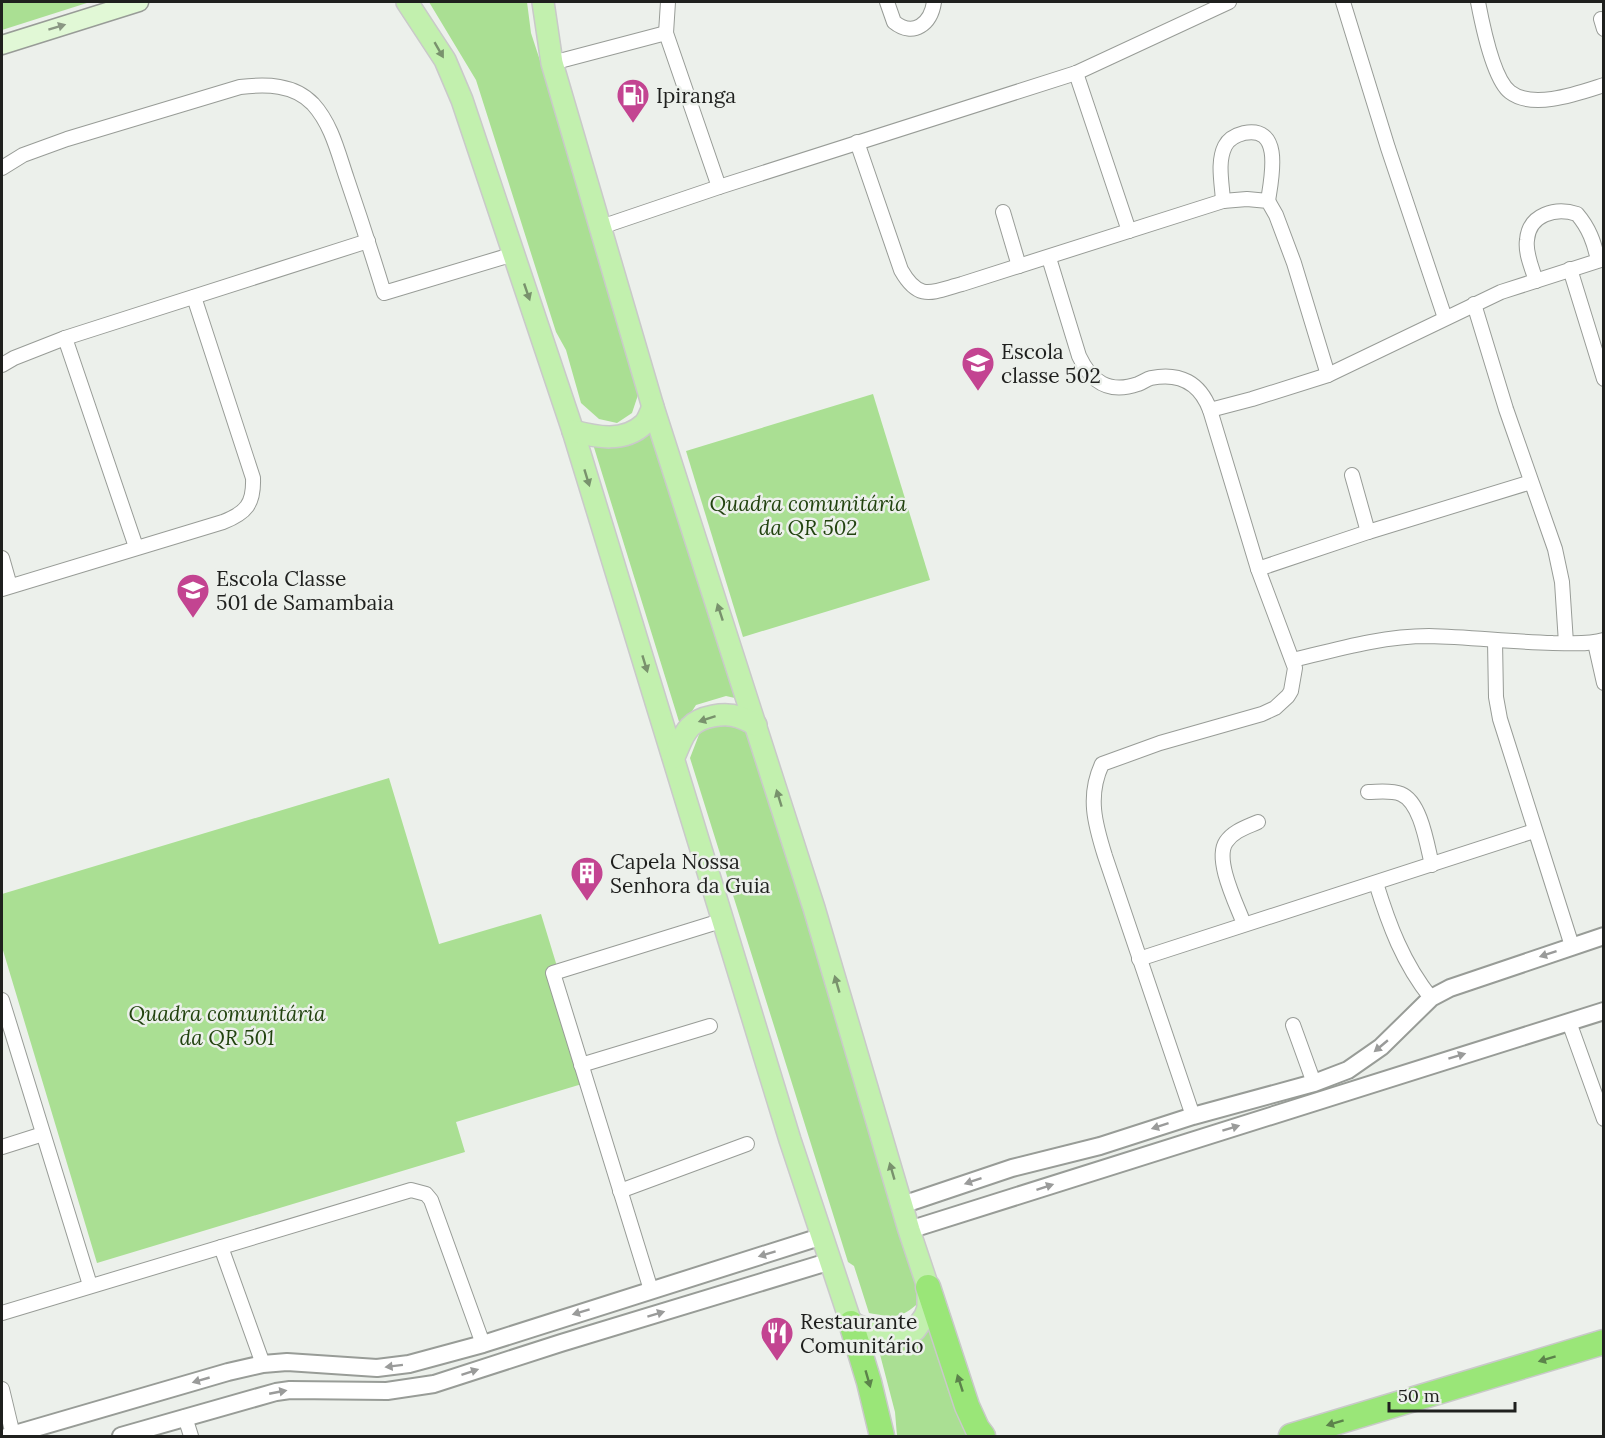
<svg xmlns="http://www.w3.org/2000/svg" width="1605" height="1438" font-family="Lora,serif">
<rect width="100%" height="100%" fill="#ecf0eb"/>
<!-- green -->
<g fill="#aadf93">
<path d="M2,2H90L2,30Z"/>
<path d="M429,2H527L531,33L622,312L639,392L632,413L617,423L599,419L581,403L566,350L556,332L476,80Z"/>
<path d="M873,394L930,580L743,637L686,451Z"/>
<path d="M656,417L748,701L726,696L696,705L681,728L592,441Z"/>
<path d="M717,720L753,730L923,1299C901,1319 898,1318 869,1313L854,1266L848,1262L690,758L700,732Z"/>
<path d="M389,778L439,944L541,914L592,1081L456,1122L465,1152L97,1263L2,947V894Z"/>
<path d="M935,1320L971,1436H897L895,1412L877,1343Z"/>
</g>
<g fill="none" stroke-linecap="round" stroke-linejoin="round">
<!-- minor casing -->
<g stroke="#989c97" stroke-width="16">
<g id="minor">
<path d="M668,2L666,33L719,187"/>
<path d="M887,2L894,22C914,38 931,23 934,2"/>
<path d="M1343,2L1388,148L1445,318"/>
<path d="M1478,2C1482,23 1493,79 1510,92C1533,110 1579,93 1604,85"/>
<path d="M1601,19L1604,29"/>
<path d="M552,63L666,33"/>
<path d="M1076,73L1129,231"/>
<path d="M857,142L901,270C919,302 932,292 962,284L1223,201L1247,199L1268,201L1276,215L1294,263L1328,375"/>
<path d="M2,168L23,155L67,139L240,87C266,84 294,84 313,104C332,125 338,153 347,179C360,217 372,254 384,293L514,254"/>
<path d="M1223,201C1222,183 1217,162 1225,146C1229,138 1236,135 1244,133C1284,125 1271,180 1268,201"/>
<path d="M1003,212L1019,266"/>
<path d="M601,227L719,187L1076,73L1229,2"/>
<path d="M1049,258L1079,356C1091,382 1109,394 1138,384C1143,382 1147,379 1151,378C1180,372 1200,383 1210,410"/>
<path d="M1570,269L1604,379"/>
<path d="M1536,281C1532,268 1525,253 1527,240C1529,214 1556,207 1577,214C1589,228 1594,242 1598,260"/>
<path d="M1474,304L1506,409L1555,549L1562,582L1566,643"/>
<path d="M65,338L136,547"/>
<path d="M2,365L14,358L65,338L368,241"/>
<path d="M1352,475L1368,532"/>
<path d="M2,558L10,586"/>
<path d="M1258,569L1368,532L1531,482"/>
<path d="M2,589L223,522C246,513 254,504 253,478L194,297"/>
<path d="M1495,641L1496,697L1500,719L1572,946"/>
<path d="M1595,643L1604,683"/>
<path d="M1293,660C1338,649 1382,636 1429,636C1470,637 1512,642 1553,643C1570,643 1588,645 1604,640"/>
<path d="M1368,792C1378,792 1391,790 1401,794C1421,802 1427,845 1432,865"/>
<path d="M1376,883C1389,925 1403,963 1431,998"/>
<path d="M1244,924C1237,905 1214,860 1226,842C1233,831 1247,827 1258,822"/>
<path d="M1139,959L1534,831"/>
<path d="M2,1000L90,1285"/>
<path d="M1569,1022L1604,1119"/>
<path d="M1293,1025L1314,1083"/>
<path d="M581,1065L710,1026"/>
<path d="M1193,1116L1105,856C1095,824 1087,796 1102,764L1160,743L1262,714L1275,708L1288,696L1291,691L1295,668L1258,569L1210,410L1252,399L1328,375L1501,292L1604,259"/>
<path d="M2,1147L43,1134"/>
<path d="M620,1191L747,1144"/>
<path d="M221,1247L263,1364"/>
<path d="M651,1290L553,973L724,920"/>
<path d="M2,1313L411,1190L426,1194L431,1200L483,1344"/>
<path d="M2,1389L13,1435"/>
<path d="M185,1417L191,1436"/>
</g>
</g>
<!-- tertiary casing -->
<g stroke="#989c97" stroke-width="20">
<g id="tertiary">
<path d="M902,1205L1012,1168L1100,1146L1193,1116L1314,1083L1348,1070L1381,1047L1431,998L1450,988L1604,936"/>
<path d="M909,1230L1604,1011"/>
<path d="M8,1436L228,1372L263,1364L287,1362L377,1368L409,1364L483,1344L823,1236"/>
<path d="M121,1436L276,1392L290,1390L387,1391L434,1384L561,1343L831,1261"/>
</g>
</g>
<!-- secondary casing -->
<g stroke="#989c97" stroke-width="21">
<path id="secondary" d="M2,45L139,2"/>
</g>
<!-- primary casing -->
<g stroke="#c9c9c9" stroke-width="24">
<g id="primary">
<path d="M407,2L445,60L462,100L573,431L790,1140L851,1323L888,1337L906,1335L915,1330L925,1316L928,1308V1287L909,1230L814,908L653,407L552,63L543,2"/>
<path d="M573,431C596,437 624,443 644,424C648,420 650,413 653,407"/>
<path d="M674,757C679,747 682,735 690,727C700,716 725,712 739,717C745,719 751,722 756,725"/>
</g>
</g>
<!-- motorway casing -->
<g stroke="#c9c9c9" stroke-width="27">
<g id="motorway">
<path d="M928,1287L967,1406L977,1428L983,1436"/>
<path d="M851,1323L869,1382L882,1436"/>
<path d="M1291,1436L1604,1342"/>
</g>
</g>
<!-- minor -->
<use href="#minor" stroke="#fff" stroke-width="14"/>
<!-- tertiary -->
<use href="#tertiary" stroke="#fff" stroke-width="16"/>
<!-- secondary -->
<use href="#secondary" stroke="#e1f8d6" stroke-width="18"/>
<!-- primary -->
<use href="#primary" stroke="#c2f0ae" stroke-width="21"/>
<!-- motorway -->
<use href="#motorway" stroke="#9ae678" stroke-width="24"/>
</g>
<!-- one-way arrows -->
<defs><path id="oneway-solid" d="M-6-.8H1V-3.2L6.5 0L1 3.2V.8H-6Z" transform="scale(1.5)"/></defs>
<use fill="#8a9783" href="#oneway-solid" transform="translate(57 27) rotate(-17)"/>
<g fill="#79926d">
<use href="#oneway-solid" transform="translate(439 50) rotate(60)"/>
<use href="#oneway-solid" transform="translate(527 292) rotate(71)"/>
<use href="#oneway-solid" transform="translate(587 478) rotate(73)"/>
<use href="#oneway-solid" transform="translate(720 612) rotate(-108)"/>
<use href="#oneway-solid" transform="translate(645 664) rotate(73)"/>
<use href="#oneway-solid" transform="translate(707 719) rotate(162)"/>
<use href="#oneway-solid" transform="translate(779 798) rotate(-107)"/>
<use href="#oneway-solid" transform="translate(837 984) rotate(-106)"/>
<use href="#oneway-solid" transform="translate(892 1171) rotate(-106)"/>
</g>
<g fill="#9a9b9a">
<use href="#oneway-solid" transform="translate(1548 954) rotate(162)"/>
<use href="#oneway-solid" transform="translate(1381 1046) rotate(140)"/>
<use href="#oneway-solid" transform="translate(1457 1056) rotate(-17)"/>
<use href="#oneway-solid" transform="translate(1160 1126) rotate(162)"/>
<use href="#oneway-solid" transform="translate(1231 1128) rotate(-17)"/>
<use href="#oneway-solid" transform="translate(973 1181) rotate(161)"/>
<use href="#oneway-solid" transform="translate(1045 1187) rotate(-18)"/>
<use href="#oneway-solid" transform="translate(767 1254) rotate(163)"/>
<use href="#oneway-solid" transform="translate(581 1312) rotate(163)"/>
<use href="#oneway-solid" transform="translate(656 1314) rotate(-17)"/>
<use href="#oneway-solid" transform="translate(394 1366) rotate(173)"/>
<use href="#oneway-solid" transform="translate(470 1372) rotate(-18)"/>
<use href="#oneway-solid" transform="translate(201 1380) rotate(164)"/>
<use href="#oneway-solid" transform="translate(278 1392) rotate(-11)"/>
</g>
<g fill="#5c834b">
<use href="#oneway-solid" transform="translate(1547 1359) rotate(163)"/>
<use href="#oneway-solid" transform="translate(868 1379) rotate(74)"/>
<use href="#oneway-solid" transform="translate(960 1383) rotate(-108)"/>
<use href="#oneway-solid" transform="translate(1335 1423) rotate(163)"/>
</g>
<!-- icons -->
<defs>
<g id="fuel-pin" transform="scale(1.725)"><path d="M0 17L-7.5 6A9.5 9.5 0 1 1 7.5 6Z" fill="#c34491" stroke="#ecf0eb"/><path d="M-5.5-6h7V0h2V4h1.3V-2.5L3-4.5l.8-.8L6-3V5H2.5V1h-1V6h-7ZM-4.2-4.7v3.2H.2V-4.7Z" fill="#fff"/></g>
<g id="school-pin" transform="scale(1.725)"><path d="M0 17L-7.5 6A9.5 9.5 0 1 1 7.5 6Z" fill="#c34491" stroke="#ecf0eb"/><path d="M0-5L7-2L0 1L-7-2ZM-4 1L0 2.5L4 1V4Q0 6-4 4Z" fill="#fff"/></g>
<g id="building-pin" transform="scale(1.725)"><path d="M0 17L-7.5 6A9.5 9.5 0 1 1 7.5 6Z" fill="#c34491" stroke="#ecf0eb"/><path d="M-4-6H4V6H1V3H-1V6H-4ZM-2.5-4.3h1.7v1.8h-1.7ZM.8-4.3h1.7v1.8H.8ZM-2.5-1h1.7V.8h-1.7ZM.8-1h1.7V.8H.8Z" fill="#fff"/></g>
<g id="restaurant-pin" transform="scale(1.725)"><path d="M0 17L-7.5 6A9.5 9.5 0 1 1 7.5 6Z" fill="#c34491" stroke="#ecf0eb"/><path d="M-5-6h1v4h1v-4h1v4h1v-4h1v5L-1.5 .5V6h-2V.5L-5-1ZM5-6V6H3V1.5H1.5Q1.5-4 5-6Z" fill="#fff"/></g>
</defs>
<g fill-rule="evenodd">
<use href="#fuel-pin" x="633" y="95"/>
<use href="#school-pin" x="978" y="363"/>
<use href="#school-pin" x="193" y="590"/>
<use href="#building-pin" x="587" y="873"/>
<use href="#restaurant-pin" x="777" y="1333"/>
</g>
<g text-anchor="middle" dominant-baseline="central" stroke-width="5" stroke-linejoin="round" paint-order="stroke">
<!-- poi labels -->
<g font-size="21" fill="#1f201e" stroke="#ecf0eb" text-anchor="start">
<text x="656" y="95">Ipiranga</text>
<text x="1001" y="351">Escola<tspan x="1001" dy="24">classe 502</tspan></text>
<text x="216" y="578">Escola Classe<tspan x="216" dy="24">501 de Samambaia</tspan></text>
<text x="610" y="861">Capela Nossa<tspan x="610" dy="24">Senhora da Guia</tspan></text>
<text x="800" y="1321">Restaurante<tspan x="800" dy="24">Comunitário</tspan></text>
</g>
<!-- park labels -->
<g font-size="21" font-style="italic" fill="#22430f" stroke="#ecf0eb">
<text x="808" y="503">Quadra comunitária<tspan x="808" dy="24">da QR 502</tspan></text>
<text x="227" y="1013">Quadra comunitária<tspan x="227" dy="24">da QR 501</tspan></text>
</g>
</g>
<!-- border -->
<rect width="1605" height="1438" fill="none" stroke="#1f201e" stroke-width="6"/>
<!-- scale -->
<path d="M1389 1402v9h126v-9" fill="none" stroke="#1f201e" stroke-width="3"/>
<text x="1398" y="1402" font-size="18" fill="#1f201e" stroke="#ecf0eb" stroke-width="4.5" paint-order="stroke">50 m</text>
</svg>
